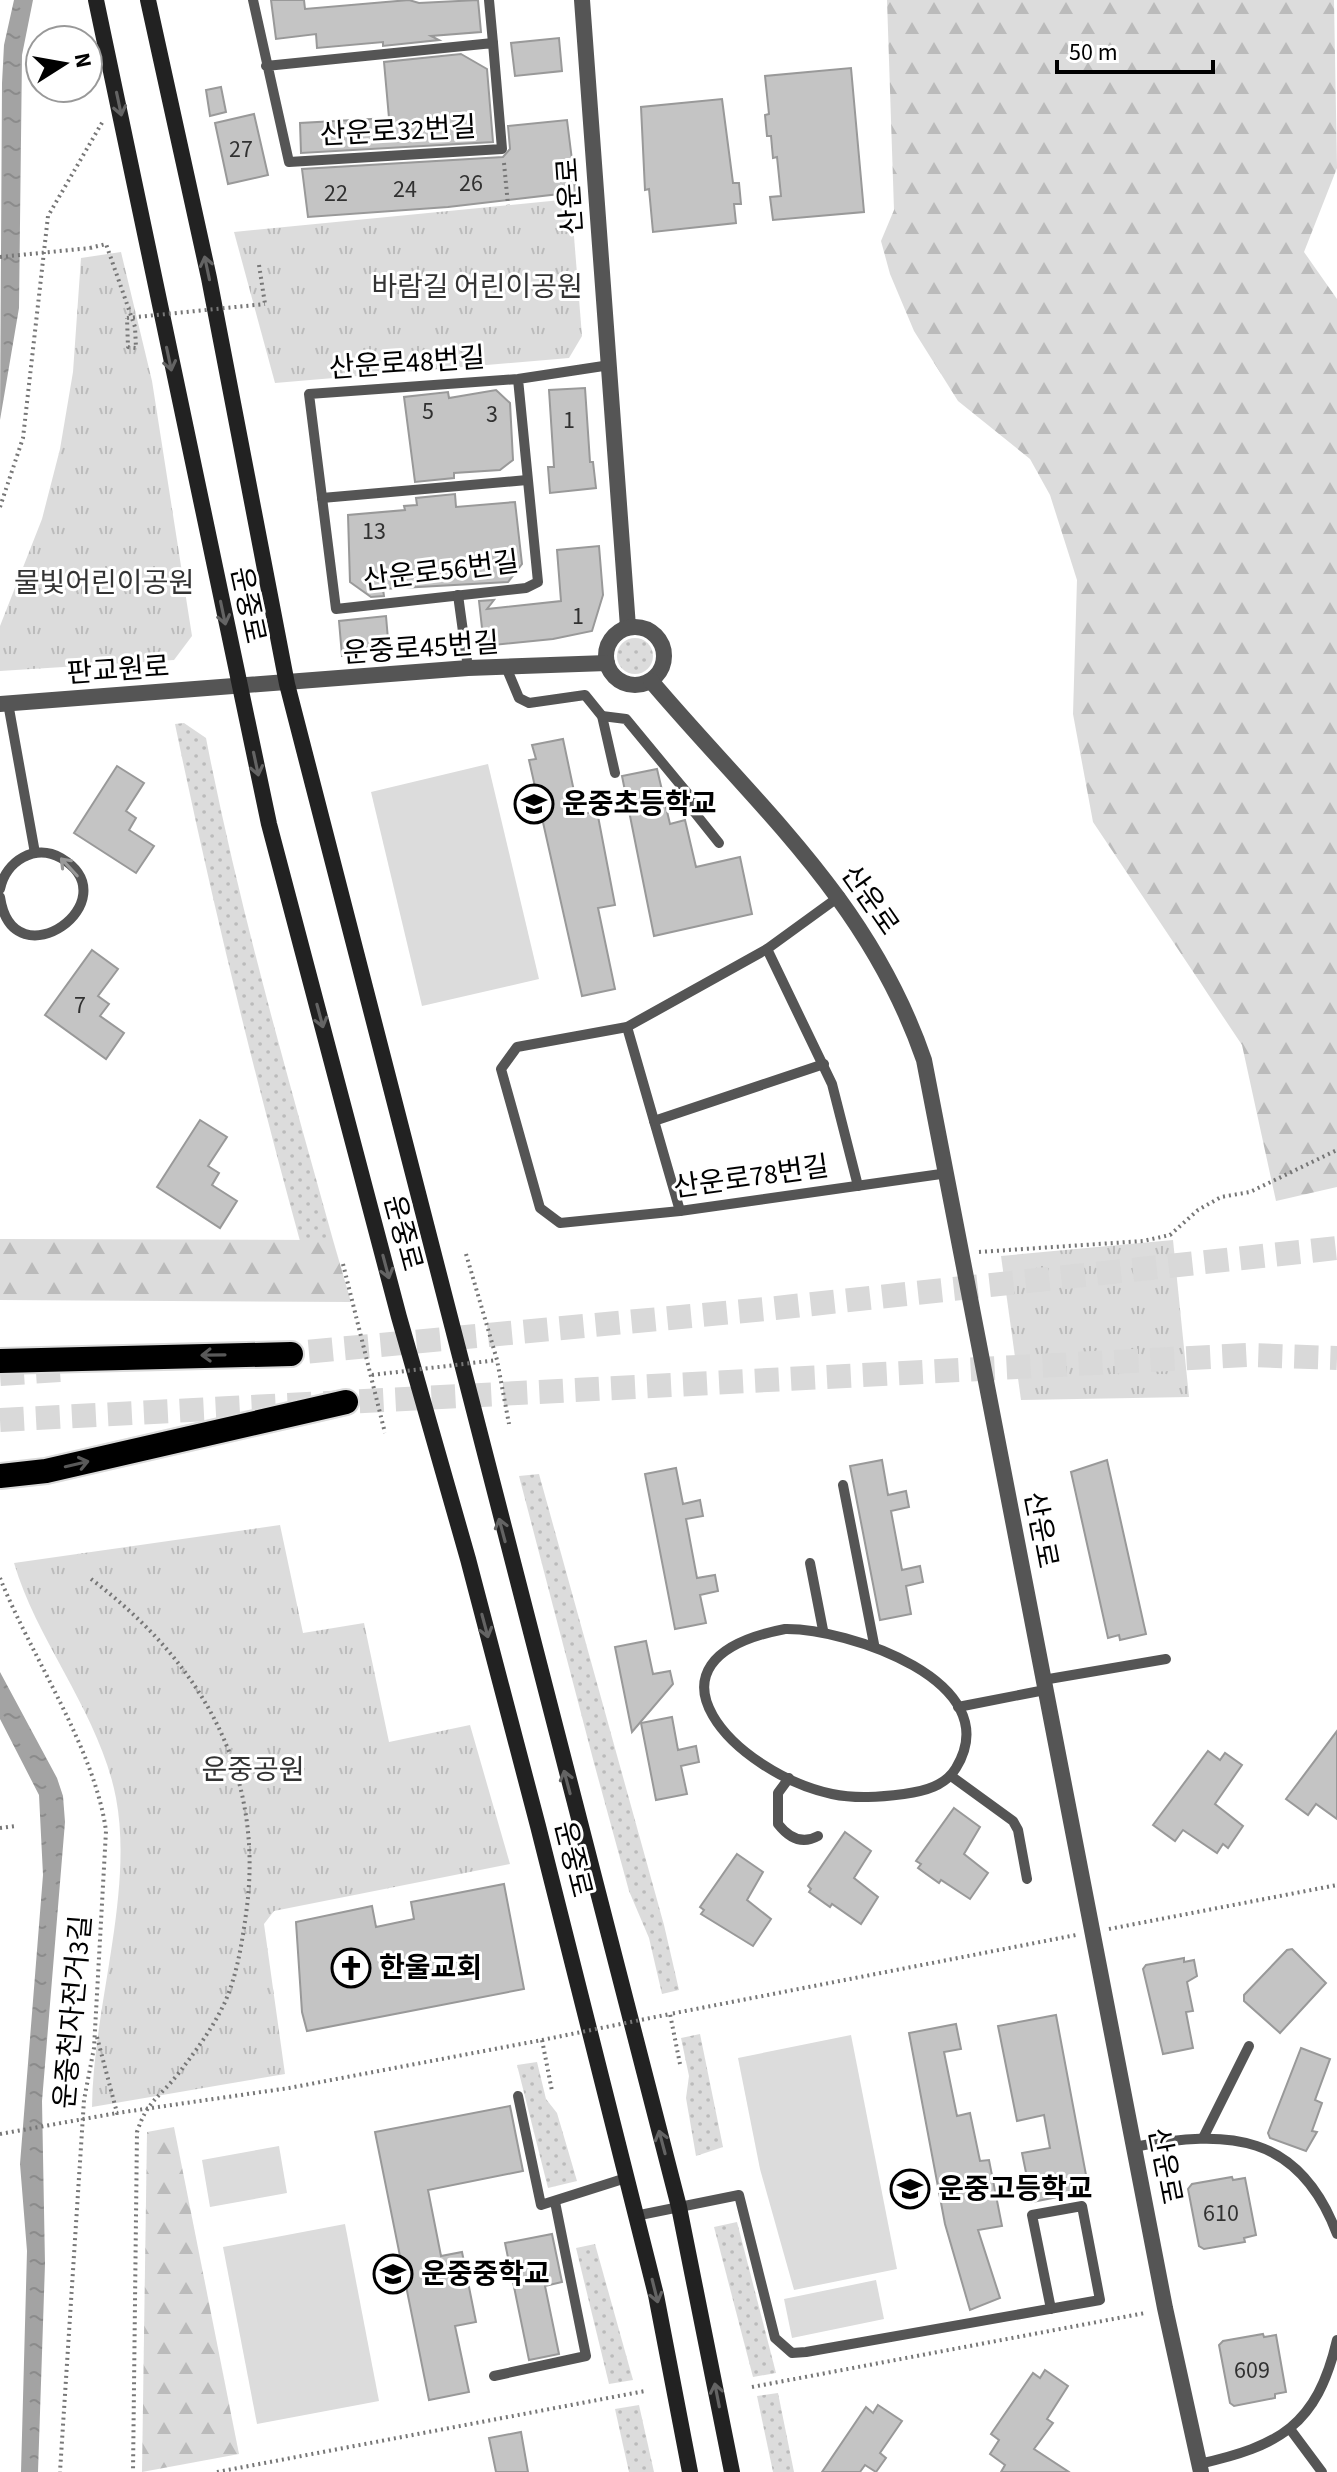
<svg xmlns="http://www.w3.org/2000/svg" width="1337" height="2472" font-family="'Source Sans 3','Noto Sans KR',sans-serif">
<defs>
<pattern id="grass-dots" width="8" height="8" patternUnits="userSpaceOnUse" patternTransform="scale(2)"><rect width="8" height="8" fill="#dcdcdc"/><path d="M2 2h.1M6 6h.1" fill="none" stroke="#bbb" stroke-width="1.8" stroke-linecap="round"/></pattern>
<pattern id="forest-firs" width="22" height="20" patternUnits="userSpaceOnUse" patternTransform="scale(2)"><rect width="22" height="20" fill="#dcdcdc"/><path d="M5 1l3.5 6h-7zM16 11l3.5 6h-7z" fill="#bbb"/></pattern>
<pattern id="park-tufts" width="24" height="20" patternUnits="userSpaceOnUse" patternTransform="scale(2)"><rect width="24" height="20" fill="#dcdcdc"/><path d="M3 7l-1-3M5 7V3M7 7l1-3M15 17l-1-3M17 17v-4M19 17l1-3" fill="none" stroke="#bbb"/></pattern>
<pattern id="water-ripples" width="26" height="14" patternUnits="userSpaceOnUse" patternTransform="scale(2)"><rect width="26" height="14" fill="#a3a3a3"/><path d="M2 4q2-2 4 0t4 0M15 11q2-2 4 0t4 0" fill="none" stroke="#8b8b8b"/></pattern>
</defs>
<rect width="100%" height="100%" fill="#fff"/>
<!-- grass -->
<g fill="url(#grass-dots)">
<circle cx="635" cy="656" r="18"/>
<path d="M184,723L206,738C239,908 287,1074 333,1240L300,1241C253,1070 211,898 175,724Z"/>
<path d="M539,1474L664,1925L679,1990L662,1994L649,1938L629,1891L594,1763L519,1476Z"/>
<path d="M700,2034L723,2147L696,2156L686,2098L689,2076L681,2038Z"/>
<path d="M537,2062L546,2099L557,2113L577,2181L548,2188L517,2065Z"/>
<path d="M737,2222L776,2373L753,2377L714,2227Z"/>
<path d="M595,2244L633,2380L609,2384L576,2248Z"/>
<path d="M778,2393L794,2472H773L757,2396Z"/>
<path d="M639,2405L654,2472H629L615,2409Z"/>
</g>
<!-- forest -->
<g fill="url(#forest-firs)">
<path d="M887,0H1334L1337,168L1304,252L1337,299V1187L1276,1201L1242,1045L1093,822L1073,714L1077,580L1050,495L1030,459L958,401L914,331L890,274L881,241L894,210Z"/>
<path d="M0,1239L333,1240L351,1302L0,1300Z"/>
<path d="M174,2127L239,2454L142,2472L147,2132Z"/>
</g>
<!-- park -->
<g fill="url(#park-tufts)">
<path d="M571,199L582,336L569,358L275,383L234,232Z"/>
<path d="M121,252L152,381L192,636L174,660L0,671V626L42,519L60,449L73,372L81,258Z"/>
<path d="M1173,1240L1189,1397L1021,1400L1001,1256Z"/>
<path d="M280,1525L303,1633L364,1623L389,1742L470,1725L510,1864L274,1911L264,1924L285,2074L92,2107C93,2008 134,1893 116,1798C100,1714 38,1644 14,1563Z"/>
</g>
<!-- garden -->
<g fill="#dcdcdc">
<path d="M488,764L539,979L422,1006L371,792Z"/>
<path d="M851,2035L897,2269L794,2290L760,2169L738,2058Z"/>
<path d="M279,2146L287,2193L210,2207L202,2160Z"/>
<path d="M345,2224L379,2401L257,2424L223,2247Z"/>
<path d="M876,2280L884,2319L792,2338L784,2299Z"/>
</g>
<!-- water -->
<g fill="url(#water-ripples)">
<path d="M14,0H33L22,55L19,308L0,420L2,83L4,45Z"/>
<path d="M0,1672L57,1778L63,1796L65,1822L42,2101L45,2264L38,2472H21L27,2251L20,2164L43,1875L39,1795L0,1719Z"/>
</g>
<!-- building -->
<g fill="#c4c4c4" stroke="#999" stroke-width="2">
<path d="M271,0H304L305,9L409,0L419,3L478,0L481,32L431,36L439,40L383,46V42L317,48L316,34L276,39Z"/>
<path d="M559,38L562,71L515,76L511,43Z"/>
<path d="M461,54L487,69L493,142L301,153L300,123L389,118L384,62Z"/>
<path d="M851,68L864,212L773,220L770,197L781,196L777,157L773,158L771,136H767L765,115L769,114L765,76Z"/>
<path d="M221,87L226,112L210,116L206,90Z"/>
<path d="M722,99L733,183H739L741,204H734L736,223L653,232L649,189L645,190L641,107Z"/>
<path d="M254,114L268,175L228,184L215,123Z"/>
<path d="M567,120L576,192L448,207L308,217L302,169L503,157L510,149L508,126Z"/>
<path d="M585,388L590,462H593L596,488L550,493L548,467H554L549,390Z"/>
<path d="M496,390L510,403L513,460L500,470L454,473V478L415,482L404,397L448,392L449,398Z"/>
<path d="M455,494L456,507L515,502L522,564L508,582L383,589L384,596L371,597L350,582L348,515L405,510L404,506L417,505L416,498Z"/>
<path d="M599,546L603,595L592,631L553,639L484,646L479,601L494,600L487,609L561,601L557,550Z"/>
<path d="M386,616L389,651L342,656L339,621Z"/>
<path d="M563,739L579,815L597,811L615,905L598,908L615,989L582,996L529,760L536,759L532,745Z"/>
<path d="M117,766L144,783L126,811L136,818L129,830L154,846L136,873L74,833Z"/>
<path d="M657,769L670,824L685,820L696,867L740,857L752,914L654,936L622,776Z"/>
<path d="M92,950L118,969L98,996L109,1004L100,1016L124,1033L106,1059L45,1015Z"/>
<path d="M200,1120L227,1137L208,1166L219,1173L212,1185L237,1201L220,1228L157,1187Z"/>
<path d="M882,1460L888,1495L906,1491L909,1507L891,1511L902,1570L920,1566L923,1582L906,1586L911,1614L880,1620L850,1466Z"/>
<path d="M1107,1460L1146,1634L1120,1640L1119,1635L1108,1638L1071,1472Z"/>
<path d="M676,1468L683,1504L700,1500L703,1516L686,1519L697,1578L715,1575L718,1591L700,1595L706,1623L675,1629L645,1474Z"/>
<path d="M646,1641L653,1674L670,1671L673,1684L632,1732L615,1647Z"/>
<path d="M672,1717L678,1750L696,1746L699,1762L681,1766L687,1794L656,1800L641,1723Z"/>
<path d="M1337,1731V1819L1316,1804L1308,1815L1286,1799Z"/>
<path d="M1208,1751L1220,1760L1225,1753L1242,1765L1215,1804L1243,1826L1228,1848L1223,1844L1217,1853L1183,1830L1175,1841L1153,1825Z"/>
<path d="M954,1808L980,1827L964,1854L988,1873L970,1899L941,1880L939,1883L918,1868L921,1864L916,1861Z"/>
<path d="M845,1832L871,1851L854,1878L878,1897L861,1924L832,1904L830,1907L809,1892L811,1889L808,1886Z"/>
<path d="M737,1854L763,1872L747,1900L771,1919L753,1946L701,1914L704,1910L700,1907Z"/>
<path d="M504,1884L524,1989L307,2031L302,2012L296,1922L372,1906L376,1927L414,1919L411,1902Z"/>
<path d="M1292,1949L1326,1983L1280,2033L1244,2001V1995L1287,1950Z"/>
<path d="M1184,1958V1962L1194,1960L1197,1976L1187,1982L1193,2011L1186,2012L1193,2048L1163,2054L1143,1969L1146,1965Z"/>
<path d="M1056,2015L1089,2191L1032,2202L1022,2153L1050,2148L1044,2115L1017,2121L998,2026Z"/>
<path d="M956,2024L961,2049L944,2052L957,2116L970,2113L980,2161L989,2160L1002,2226L978,2230L1000,2298L970,2310L945,2224L909,2033Z"/>
<path d="M1301,2048L1330,2059L1315,2100L1322,2103L1312,2131L1317,2132L1306,2151L1270,2138L1268,2133Z"/>
<path d="M510,2106L523,2171L428,2190L441,2256L462,2252L476,2322L455,2326L469,2392L429,2400L375,2132Z"/>
<path d="M1232,2177L1233,2180L1245,2178L1256,2235L1244,2238L1245,2242L1204,2249L1199,2246L1188,2189L1192,2184Z"/>
<path d="M552,2234L562,2282L545,2286L559,2354L529,2360L505,2243Z"/>
<path d="M1263,2334L1264,2337L1276,2335L1286,2392L1275,2394V2398L1234,2406L1230,2403L1219,2345L1223,2341Z"/>
<path d="M1045,2370L1068,2386L1047,2419L1053,2423L1034,2449L1069,2472H1001L1005,2465L990,2454L999,2440L991,2434L1033,2373L1040,2378Z"/>
<path d="M878,2405L902,2421L880,2453L886,2458L876,2472L865,2465L860,2472H822L866,2407L873,2413Z"/>
<path d="M521,2432L528,2472H496L489,2438Z"/>
</g>
<g fill="none" stroke-linecap="round" stroke-linejoin="round">
<!-- motorway-tunnel -->
<g stroke="#d9d9d9" stroke-width="24" stroke-dasharray="24 12" stroke-linecap="butt">
<path d="M273,1355L766,1309L1337,1248"/>
<path d="M0,1374L61,1370"/>
<path d="M0,1420L1248,1355L1337,1358"/>
</g>
<!-- motorway casing -->
<g stroke="#dbdbdb" stroke-width="28">
<g id="motorway">
<path d="M0,1361L291,1354"/>
<path d="M0,1476L46,1471L346,1402"/>
</g>
</g>
<!-- path -->
<g stroke="#777" stroke-width="4" stroke-dasharray="2 4" stroke-linecap="butt">
<path d="M504,163L508,205"/>
<path d="M90,248L106,244L135,327L136,348L128,347L127,318"/>
<path d="M259,265L265,304"/>
<path d="M0,507L23,438L48,216L103,121"/>
<path d="M979,1252L1143,1241L1170,1235L1198,1210L1221,1197L1250,1192L1337,1150"/>
<path d="M466,1254L497,1360L509,1424"/>
<path d="M343,1264L385,1433"/>
<path d="M0,1578C32,1658 95,1749 106,1831L94,2048L84,2100L60,2472"/>
<path d="M91,1579C201,1662 266,1773 246,1914C242,1943 237,1975 225,2002C213,2028 195,2052 178,2074C159,2098 147,2101 137,2132L133,2472"/>
<path d="M0,1828L16,1826"/>
<path d="M1109,1929L1337,1885"/>
<path d="M97,2037L117,2113L289,2088L542,2040L552,2091"/>
<path d="M680,2064L670,2014L1076,1935"/>
<path d="M752,2387L1145,2313"/>
<path d="M217,2472L645,2391"/>
</g>
<!-- service -->
<g stroke="#555" stroke-width="10">
<path d="M253,0L289,162L502,149L493,43L266,66"/>
<path d="M489,0L493,43"/>
<path d="M518,379L538,582L526,588L336,609L309,394L518,379L610,365"/>
<path d="M322,498L527,480"/>
<path d="M458,595L468,668"/>
<path d="M506,667L519,698L529,703L585,695L602,716L615,773"/>
<path d="M8,703L35,853"/>
<path d="M602,716L626,719L693,800L691,808L719,843"/>
<path d="M0,889C6,861 35,843 61,858C132,900 13,985 0,897"/>
<path d="M840,896L767,949L627,1027L517,1047L501,1069L540,1208L560,1223L680,1211L948,1173"/>
<path d="M767,949L832,1084L858,1186"/>
<path d="M627,1027L680,1211"/>
<path d="M654,1121L824,1064"/>
<path d="M843,1485L874,1644"/>
<path d="M810,1563L823,1630"/>
<path d="M785,1629C846,1628 1009,1681 956,1768C945,1786 925,1791 904,1794C880,1797 856,1799 832,1794C738,1774 624,1660 785,1629Z"/>
<path d="M1043,1680L1166,1659"/>
<path d="M958,1707L1045,1690"/>
<path d="M951,1776L1013,1821L1018,1830L1027,1879"/>
<path d="M789,1778L778,1793V1824C789,1838 802,1845 818,1836"/>
<path d="M518,2096L541,2205L626,2178"/>
<path d="M1204,2136L1249,2046"/>
<path d="M1134,2147C1228,2129 1299,2133 1337,2234"/>
<path d="M635,2216L739,2195L775,2338L792,2353L806,2352L1100,2300L1082,2206L1032,2215L1051,2309"/>
<path d="M494,2376L586,2356L555,2202"/>
<path d="M1290,2429L1322,2472"/>
<path d="M1199,2464C1279,2446 1317,2426 1337,2340"/>
</g>
<!-- minor -->
<g stroke="#555" stroke-width="16">
<path d="M582,0L628,627"/>
<circle cx="635" cy="656" r="29"/>
<path d="M651,681C757,806 869,900 924,1060L1165,2308L1201,2472"/>
<path d="M0,704L468,668L607,663"/>
</g>
<!-- secondary -->
<g stroke="#222" stroke-width="16">
<path d="M96,0L269,824L399,1317L468,1559L538,1826L656,2295L690,2472"/>
<path d="M148,0L209,278L287,684L679,2207L732,2472"/>
</g>
<!-- motorway -->
<use href="#motorway" stroke="#000" stroke-width="24"/>
<!-- path-bridge -->
<g stroke="#777" stroke-width="4" stroke-dasharray="2 4" stroke-linecap="butt">
<path d="M0,257L90,248"/>
<path d="M127,318L265,304"/>
<path d="M372,1375L497,1360"/>
<path d="M542,2040L670,2014"/>
<path d="M0,2134L117,2113"/>
</g>
</g>
<!-- one-way arrows -->
<defs><path id="oneway-shaft" d="M-6 0H5M1.5-3L5.5 0L1.5 3" fill="none" stroke-width="1.6" stroke-linecap="round" stroke-linejoin="round" transform="scale(2)"/></defs>
<g stroke="#646464">
<use href="#oneway-shaft" transform="translate(119 104) rotate(78)"/>
<use href="#oneway-shaft" transform="translate(207 268) rotate(-102)"/>
<use href="#oneway-shaft" transform="translate(169 359) rotate(78)"/>
<use href="#oneway-shaft" transform="translate(223 613) rotate(78)"/>
<use href="#oneway-shaft" transform="translate(256 764) rotate(78)"/>
<use href="#oneway-shaft" transform="translate(320 1016) rotate(75)"/>
<use href="#oneway-shaft" transform="translate(386 1267) rotate(75)"/>
<use href="#oneway-shaft" transform="translate(502 1530) rotate(-105)"/>
<use href="#oneway-shaft" transform="translate(485 1626) rotate(75)"/>
<use href="#oneway-shaft" transform="translate(567 1782) rotate(-105)"/>
<use href="#oneway-shaft" transform="translate(662 2142) rotate(-105)"/>
<use href="#oneway-shaft" transform="translate(655 2291) rotate(76)"/>
<use href="#oneway-shaft" transform="translate(717 2395) rotate(-101)"/>
</g>
<use stroke="#999" href="#oneway-shaft" transform="translate(69 867) rotate(-133)"/>
<g stroke="#595959">
<use href="#oneway-shaft" transform="translate(213 1355) rotate(179)"/>
<use href="#oneway-shaft" transform="translate(77 1464) rotate(-13)"/>
</g>
<!-- icons -->
<defs>
<g id="school-ring" transform="scale(2)"><circle r="9.5" fill="#fff" stroke="#000" stroke-width="1.5"/><path d="M0-5L7-2L0 1L-7-2ZM-4 1L0 2.5L4 1V4Q0 6-4 4Z" fill="#000"/></g>
<g id="church-ring" transform="scale(2)"><circle r="9.5" fill="#fff" stroke="#000" stroke-width="1.5"/><path d="M-1.2-6h2.4v3.5h3.3v2.4h-3.3V6h-2.4V-.1h-3.3v-2.4h3.3Z" fill="#000"/></g>
</defs>
<g fill-rule="evenodd">
<use href="#school-ring" x="534" y="804"/>
<use href="#church-ring" x="351" y="1968"/>
<use href="#school-ring" x="910" y="2189"/>
<use href="#school-ring" x="393" y="2274"/>
</g>
<g text-anchor="middle" dominant-baseline="central" stroke-width="6" stroke-linejoin="round" paint-order="stroke">
<!-- number labels -->
<g font-size="24" fill="#313131">
<text x="241" y="149">27</text>
<text x="471" y="183">26</text>
<text x="405" y="189">24</text>
<text x="336" y="193">22</text>
<text x="428" y="411">5</text>
<text x="492" y="414">3</text>
<text x="569" y="420">1</text>
<text x="374" y="531">13</text>
<text x="578" y="616">1</text>
<text x="80" y="1005">7</text>
<text x="1221" y="2213">610</text>
<text x="1252" y="2370">609</text>
</g>
<!-- street labels -->
<g font-size="28" fill="#000" stroke="#fff">
<text transform="translate(398 131) rotate(-3)">산운로32번길</text>
<text transform="translate(570 196) rotate(-94)">산운로</text>
<text transform="translate(407 363) rotate(-4)">산운로48번길</text>
<text transform="translate(441 571) rotate(-7)">산운로56번길</text>
<text transform="translate(248 605) rotate(78)">운중로</text>
<text transform="translate(421 648) rotate(-4)">운중로45번길</text>
<text transform="translate(118 670) rotate(-4)">판교원로</text>
<text transform="translate(870 900) rotate(55)">산운로</text>
<text transform="translate(751 1177) rotate(-8)">산운로78번길</text>
<text transform="translate(403 1233) rotate(75)">운중로</text>
<text transform="translate(1041 1530) rotate(79)">산운로</text>
<text transform="translate(573 1859) rotate(76)">운중로</text>
<text transform="translate(73 2012) rotate(-85)">운중천자전거3길</text>
<text transform="translate(1165 2166) rotate(79)">산운로</text>
</g>
<!-- park labels -->
<g font-size="28" fill="#333" stroke="#fff">
<text x="477" y="287">바람길 어린이공원</text>
<text x="104" y="583">물빛어린이공원</text>
<text x="253" y="1770">운중공원</text>
</g>
<!-- poi labels -->
<g font-size="28" font-weight="bold" fill="#000" stroke="#fff" text-anchor="start">
<text x="562" y="804">운중초등학교</text>
<text x="379" y="1968">한울교회</text>
<text x="938" y="2189">운중고등학교</text>
<text x="421" y="2274">운중중학교</text>
</g>
</g>
<!-- north arrow -->
<g transform="translate(64 64) rotate(79)"><circle r="38" fill="#ffffff" stroke="#999999" stroke-width="2"/>
<path d="M0-6L14 30L0 20L-14 30Z" fill="#000000"/>
<text y="-12" font-size="22" font-weight="bold" text-anchor="middle" fill="#000000">N</text>
</g>
<!-- scale -->
<path d="M1057 60v12h156v-12" fill="none" stroke="#000000" stroke-width="4"/>
<text x="1069" y="60" font-size="24" fill="#000000" stroke="#ffffff" stroke-width="6" paint-order="stroke">50 m</text>
</svg>
